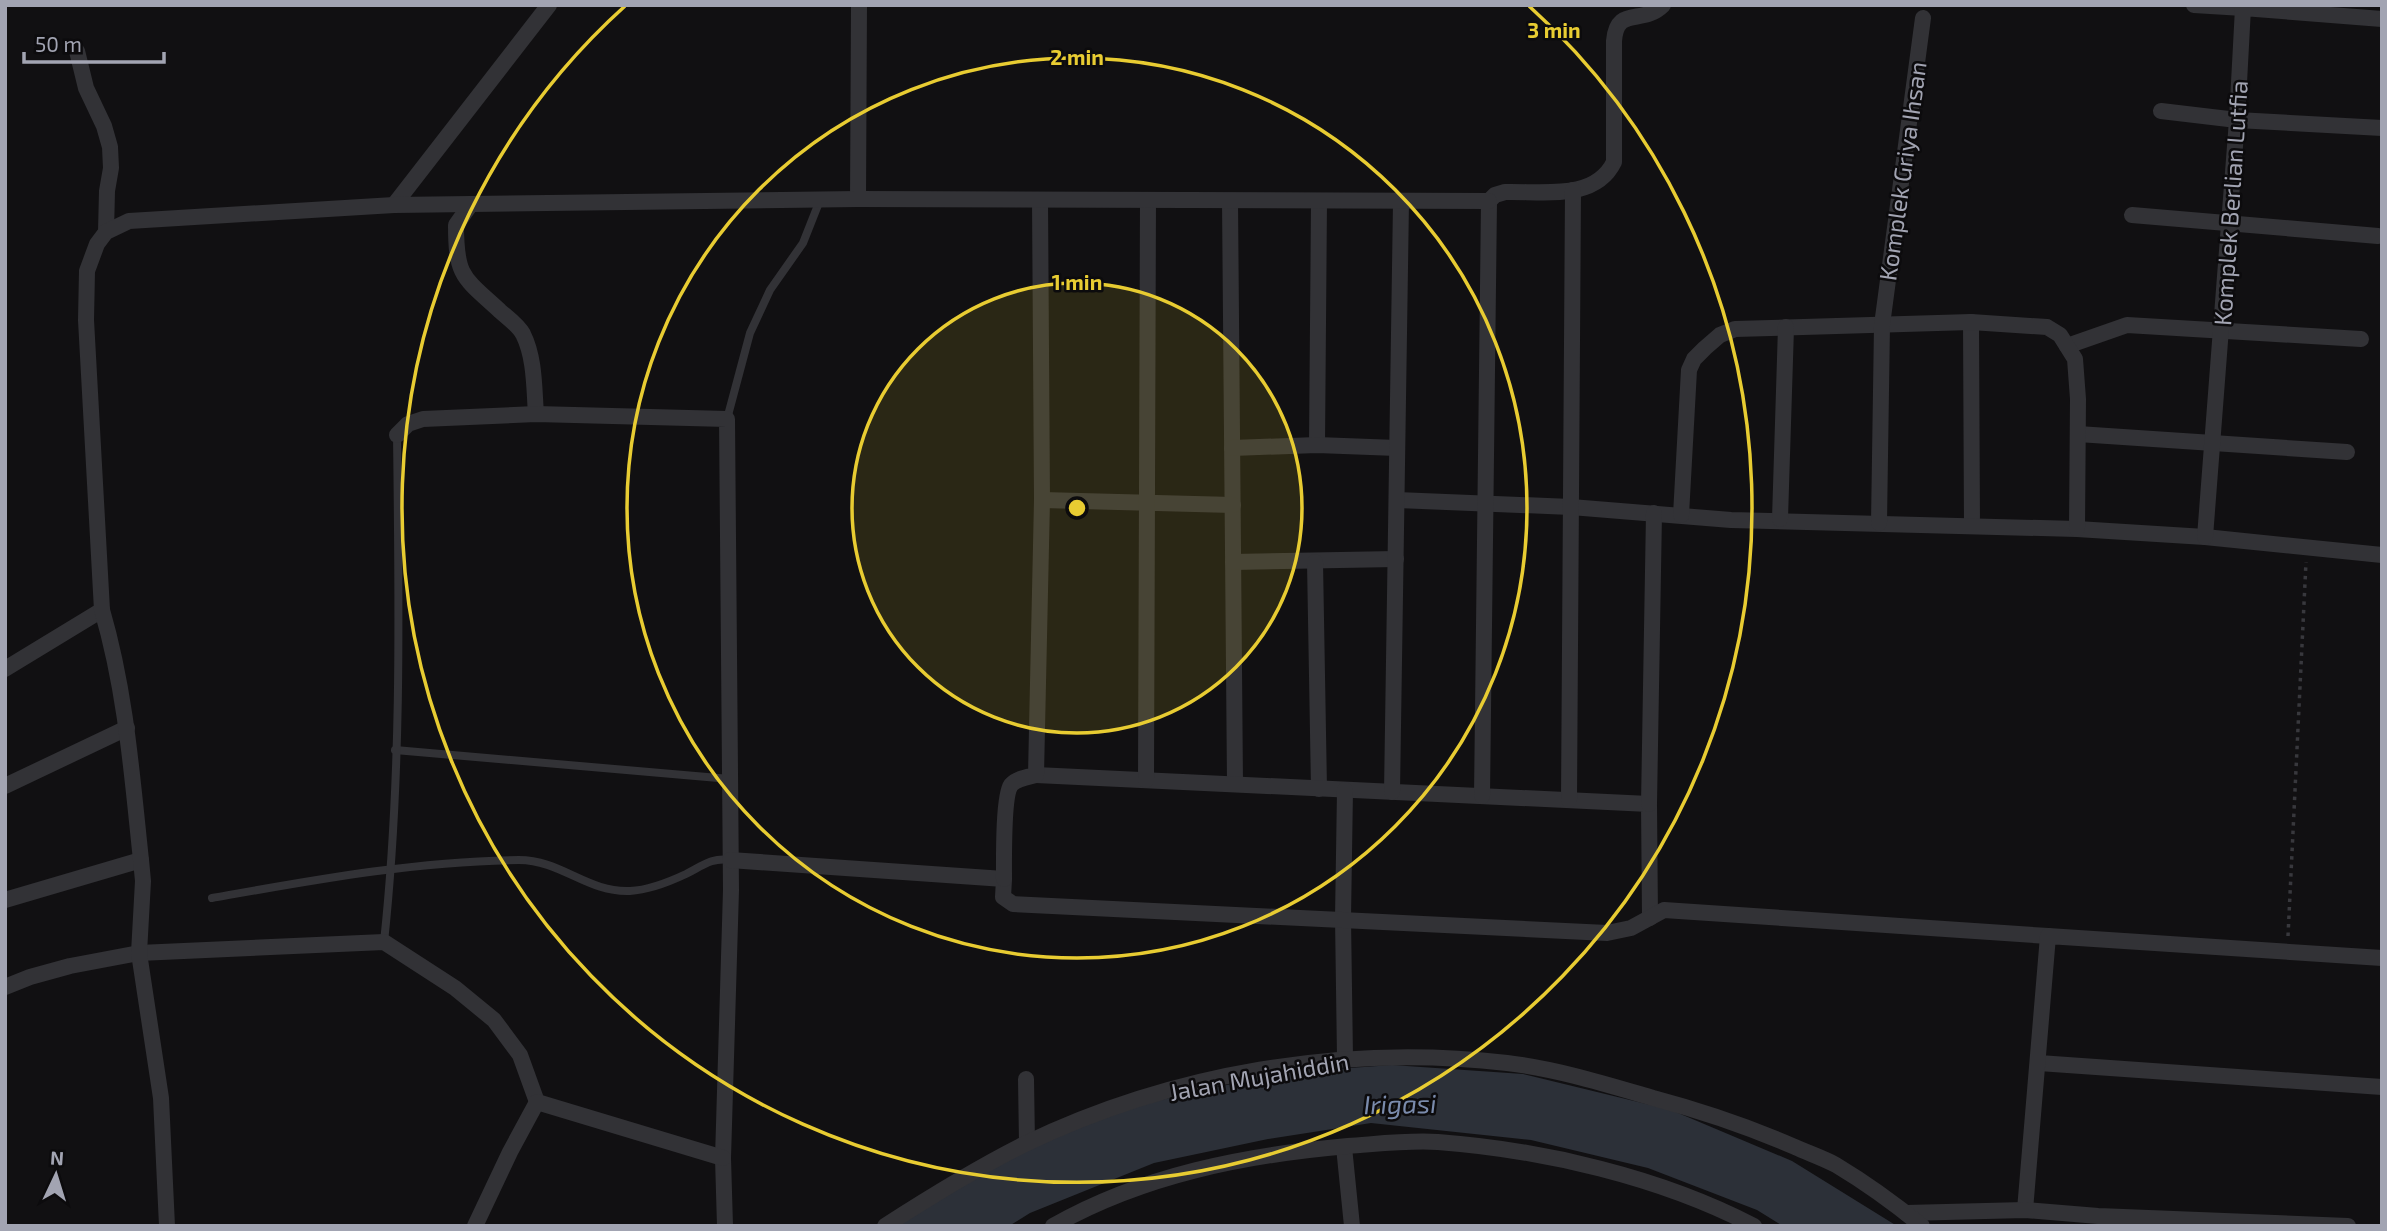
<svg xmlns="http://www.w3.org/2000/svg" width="2387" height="1231" font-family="'Exo 2',sans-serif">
<rect width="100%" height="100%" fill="#111012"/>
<!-- water -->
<path fill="#2c3038" d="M1392,1065L1523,1074L1671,1110L1792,1161L1897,1226H1783L1757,1210L1648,1168L1531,1140L1371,1123L1268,1139L1154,1163L1030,1213L1009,1226H892L1020,1150L1121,1109L1280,1073Z"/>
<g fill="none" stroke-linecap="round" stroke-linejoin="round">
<!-- path -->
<path stroke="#38383d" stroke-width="3.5" stroke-dasharray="3.5 5" stroke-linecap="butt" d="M2288,936L2306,562"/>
<!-- service -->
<g stroke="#323236" stroke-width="8">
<path d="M727,419L750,333L770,290L803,243L820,200"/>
<path d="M395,750L730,779"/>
<path d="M212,898C314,880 416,861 519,860C561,860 588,893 630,891C649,890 669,882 686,874C702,866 712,857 730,860"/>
<path d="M384,942C402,774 399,604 397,435"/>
</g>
<!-- minor -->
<g stroke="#323236" stroke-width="16">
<path d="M2194,5L2243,8"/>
<path d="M77,51L86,88L104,126L110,147L111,168L107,191L106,232"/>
<path d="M2161,111L2237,120L2382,128"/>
<path d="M858,199L859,5"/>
<path d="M1230,201L1235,784"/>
<path d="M471,204L456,225C456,277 463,277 500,311C508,318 518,325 523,334C535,358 534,388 536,414"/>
<path d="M394,205L549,5"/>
<path d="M2132,215L2378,236"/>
<path d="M1971,322L1972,526"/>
<path d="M2067,346L2127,325L2361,339"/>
<path d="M2078,434L2347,452"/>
<path d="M397,435L408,424L423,419L536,414L727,419L731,890L723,1158L725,1226"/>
<path d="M1317,445L1319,202"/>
<path d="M1232,448L1317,445L1397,448"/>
<path d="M1042,500L1233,505"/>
<path d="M1397,500L1571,507L1731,520L2077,529L2205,537L2382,555"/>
<path d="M1681,515L1689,370L1694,359L1705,348L1720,335L1735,329L1971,322L2047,327L2060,335L2075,359L2078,399L2077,529"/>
<path d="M1780,519L1786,327"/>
<path d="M1879,523L1882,325L1923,18"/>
<path d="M2205,537L2237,120L2243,8L2382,19"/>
<path d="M1233,562L1396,559"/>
<path d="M1315,562L1319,789"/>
<path d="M5,669L102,610"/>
<path d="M1036,775L1649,804L1650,918"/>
<path d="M1146,780L1148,200"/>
<path d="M5,786L127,728"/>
<path d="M1345,790L1343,918L1345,1058"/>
<path d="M1392,792L1401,202"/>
<path d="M1482,796L1489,201L1495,195L1505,192C1543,191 1595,201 1614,162V41C1617,5 1642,26 1663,5"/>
<path d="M1569,800L1573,190"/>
<path d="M1649,804L1654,513"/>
<path d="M730,860L1004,879L1003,897L1013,904L1607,933L1631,928L1664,910L2048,936"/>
<path d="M1004,879C1004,862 1003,796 1011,785C1017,778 1028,777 1036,775L1042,500L1040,200"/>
<path d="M5,900L141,860"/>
<path d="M5,987L30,977L70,966L139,953L384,942L455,988L494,1020L520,1055L537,1102"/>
<path d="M2039,1063L2382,1087"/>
<path d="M1026,1079L1027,1143"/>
<path d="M1344,1147L1352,1226"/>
<path d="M2025,1210L2048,936L2382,958"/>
<path d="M1906,1213L2025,1210L2098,1216L2348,1226"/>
<path d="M167,1226L161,1098L139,953L143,881L141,860C132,776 126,692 102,610L86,320L87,271L97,244L106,232L129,221L394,205L858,199L1489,201"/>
<path d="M475,1226L510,1152L537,1102L723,1158"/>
<path d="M885,1226C930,1197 977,1168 1025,1144C1172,1073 1344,1044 1507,1063C1557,1069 1605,1084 1653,1098C1702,1111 1749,1127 1795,1147C1808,1153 1823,1158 1836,1165C1866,1183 1895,1204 1922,1226"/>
<path d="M1053,1226C1143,1175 1245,1155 1348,1146C1377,1144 1408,1140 1438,1142C1543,1150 1660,1177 1754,1226"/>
</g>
</g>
<!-- distance rings -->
<circle cx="1077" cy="508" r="225" fill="#e8cc32" fill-opacity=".12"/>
<g fill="none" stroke="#e8cc32" stroke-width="3.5">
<circle cx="1077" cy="508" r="225"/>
<circle cx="1077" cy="508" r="450"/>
<path d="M1529 6A675 675 0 1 1 625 6"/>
</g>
<g text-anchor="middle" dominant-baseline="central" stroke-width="5" stroke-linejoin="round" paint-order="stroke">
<!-- street labels -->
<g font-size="24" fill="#a2a4b2" stroke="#0c0b0d">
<text transform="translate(1902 171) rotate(-82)">Komplek Griya Ihsan</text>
<text transform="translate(2230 203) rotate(-86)">Komplek Berlian Lutfia</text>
<text transform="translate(1259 1076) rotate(-10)">Jalan Mujahiddin</text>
</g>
<!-- water labels -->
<g font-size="26" font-style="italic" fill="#7a8bac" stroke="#0c0b0d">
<text transform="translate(1400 1103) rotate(-1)">Irigasi</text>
</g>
</g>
<circle cx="1077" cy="508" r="10" fill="#e8cc32" stroke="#0c0b0d" stroke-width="3.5"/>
<g font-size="21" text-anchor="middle" font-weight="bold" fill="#e8cc32" stroke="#0c0b0d" stroke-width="5" stroke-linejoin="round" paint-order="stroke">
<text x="1554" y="38">3 min</text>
<text x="1077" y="65">2 min</text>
<text x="1077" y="290">1 min</text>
</g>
<!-- border -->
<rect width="2387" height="1231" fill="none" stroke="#a2a4b2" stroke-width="14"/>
<!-- north arrow -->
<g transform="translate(56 1175) rotate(4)" stroke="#0c0b0d" stroke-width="5" paint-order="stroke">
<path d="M0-5L12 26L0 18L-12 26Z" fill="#a2a4b2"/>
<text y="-10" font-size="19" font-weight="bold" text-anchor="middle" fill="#a2a4b2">N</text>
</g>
<!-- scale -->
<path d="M24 52v10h140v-10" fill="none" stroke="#a2a4b2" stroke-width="3.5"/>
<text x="35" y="52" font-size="21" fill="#a2a4b2" stroke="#0c0b0d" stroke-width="5" paint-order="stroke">50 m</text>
</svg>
